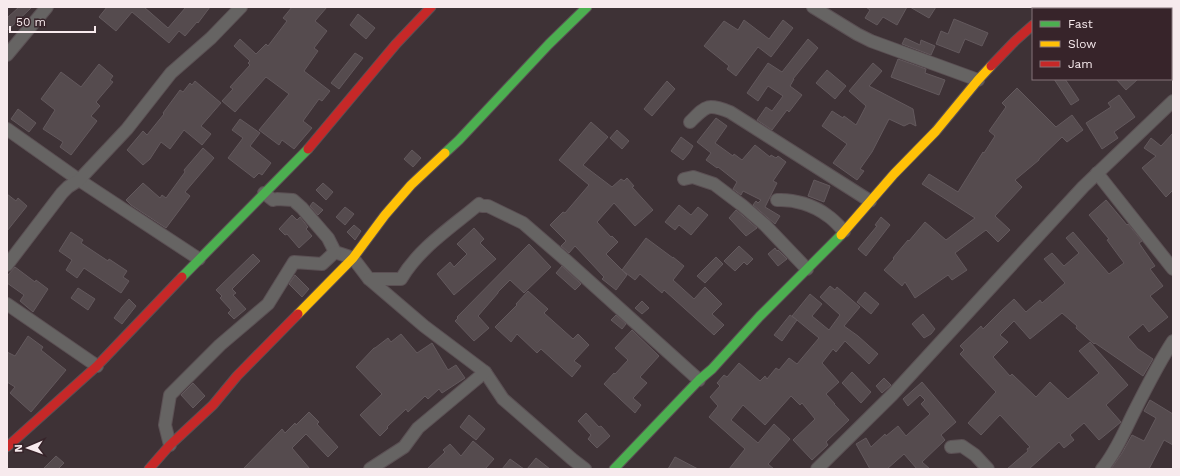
<svg xmlns="http://www.w3.org/2000/svg" width="1180" height="476" font-family="'Work Sans',sans-serif">
<rect width="100%" height="100%" fill="#3e3236"/>
<!-- building -->
<g fill="#554b4e" stroke="#63595d">
<path d="M19,7H32L7,31V18Z"/>
<path d="M107,7H144L168,28L186,7H210L198,23L197,22L185,36L179,31L169,43L132,12L116,31L99,17Z"/>
<path d="M292,7H327L315,21L327,31L314,48L318,51L304,71L330,91L322,101L319,99L303,121L312,128L294,149L282,140L279,145L259,130L289,94L266,77L235,112L222,101L233,89L230,87L250,65L248,63L250,61L234,46L240,39L256,54L266,44L268,46L287,21L283,18Z"/>
<path d="M866,7H907L897,25L883,17L877,25L865,18L870,10Z"/>
<path d="M910,7H936L929,18Z"/>
<path d="M358,14L375,28L366,39L350,25Z"/>
<path d="M954,19L988,33L982,46L965,39L959,53L936,44L941,31L948,34Z"/>
<path d="M744,20L769,39L783,20L793,28L771,57L758,47L736,76L727,69L729,66L704,46L724,21L738,30Z"/>
<path d="M905,38L920,45L921,40L935,46L931,55L902,44Z"/>
<path d="M808,39L818,48L793,79H794L790,86L802,95L789,112L787,110L772,130L757,120L766,107L772,111L783,96L768,86L758,101L747,93L768,63L782,72Z"/>
<path d="M355,53L363,58L339,89L331,83Z"/>
<path d="M898,59L926,69L925,73L945,80L939,95L891,77Z"/>
<path d="M873,63L882,71L869,86L913,109L916,126L910,123L904,126L889,119L872,152L860,169L864,171L857,180L833,163L847,144L822,126L832,111L843,118L844,116L856,125L866,106L849,91Z"/>
<path d="M99,64L113,76L110,80L113,82L96,102L100,106L91,116L97,121L71,155L60,147L63,142L43,129L55,110L41,99L61,72L81,87Z"/>
<path d="M827,70L846,86L835,99L816,83Z"/>
<path d="M1054,79H1065L1079,100L1071,105Z"/>
<path d="M1116,79H1138L1126,90Z"/>
<path d="M195,81L221,103L201,126L211,134L202,145L184,130L170,149L161,142L150,159L143,165L127,150L143,131L147,135L164,114L163,113L180,90L183,92L190,83L192,85Z"/>
<path d="M667,81L675,89L652,116L644,109Z"/>
<path d="M1017,88L1056,127L1072,115L1083,130L1067,142L1062,137L1039,159V160L1015,180L1022,187L995,216L1010,230L998,242L986,230L955,253L967,270L952,280L948,275L915,298L905,282L902,286L884,270L894,259L893,258L908,240L909,241L925,222L946,240L975,218L922,184L929,174L958,192L983,152L984,153L995,136L989,131L1006,107L1002,103Z"/>
<path d="M1119,95L1135,117L1114,132L1118,138L1102,149L1086,123L1111,107L1108,103Z"/>
<path d="M18,109L36,123L29,132L11,119Z"/>
<path d="M716,118L727,126L715,143L733,156L734,154L742,160L755,145L770,157L771,155L776,158L778,156L786,162L773,181L777,183L765,207L780,216L775,224L753,205L756,201L758,203L761,200L743,191L741,195L733,189L737,182L718,167L717,168L706,160L711,153L697,142Z"/>
<path d="M240,119L260,133L250,146L271,163L262,175L259,173L254,178L228,158L243,138L232,130Z"/>
<path d="M591,122L608,137L583,165L612,187L621,179L624,181L627,178L634,186L632,187L653,210L635,226L614,203L597,222L611,237L612,236L618,242L606,254L627,275L616,290L602,279L604,277L575,246L569,253L561,246L566,241L550,225L563,212L565,213L589,185L559,160Z"/>
<path d="M617,130L629,141L622,149L610,138Z"/>
<path d="M1173,133V190L1166,197L1142,168L1156,156L1144,148L1151,138L1161,146Z"/>
<path d="M681,137L693,146L689,153L683,160L671,151Z"/>
<path d="M203,148L214,158L185,192L190,196L166,228L131,205L126,200L143,183L160,198L162,195L166,198L185,172L184,170Z"/>
<path d="M412,150L421,158L413,167L404,159Z"/>
<path d="M814,180L830,186L824,202L808,196Z"/>
<path d="M323,183L333,192L326,200L316,190Z"/>
<path d="M7,194L16,201L18,198L27,206L7,231Z"/>
<path d="M1106,200L1127,225L1128,224L1142,241L1139,243L1155,266L1150,269L1163,286L1150,296L1168,317L1149,332L1143,324L1128,337L1138,349L1153,359L1143,376L1095,343L1094,344L1076,328L1077,326L1062,313L1030,339L1014,321L1000,335L1008,342L993,357L1010,376L1012,374L1036,397L1050,382L1068,399L1099,373L1079,351L1090,342L1128,385L1106,405L1121,422L1099,440L1084,423L1070,435L1074,440L1064,448L1059,442L1029,469H1007L1028,451L1027,449L1030,447L1000,415L981,435L968,423L996,392L960,354L964,350L960,346L981,326L983,329L1001,311L1014,299L1026,312L1040,300L1042,303L1065,283L1044,259L1052,253L1064,266L1079,253L1066,238L1073,232L1109,274L1124,263L1107,240L1109,239L1089,215Z"/>
<path d="M313,202L323,210L318,215L310,206Z"/>
<path d="M679,205L691,215L698,207L708,215L691,235L679,225L675,230L665,222Z"/>
<path d="M345,207L354,214L345,225L336,217Z"/>
<path d="M736,210L757,228L746,236L729,218Z"/>
<path d="M292,215L297,220L300,217L308,227L306,229L312,236L299,248L287,234L285,235L279,229Z"/>
<path d="M881,217L890,225L866,256L858,249L877,226L875,225Z"/>
<path d="M354,225L361,231L355,240L347,232Z"/>
<path d="M474,228L484,239L480,243L496,259L454,295L437,274L450,262L454,267L467,254L457,244Z"/>
<path d="M71,232L83,240L81,243L108,261L109,259L127,271L123,277L129,281L121,293L84,268L77,278L66,270L72,260L59,251Z"/>
<path d="M646,238L673,258V257L684,266L673,280L694,299L705,287L722,304L712,314L724,325L714,335L664,290L662,293L640,274L635,280L622,270Z"/>
<path d="M529,244L551,267L524,293L510,280L498,292V293L478,316L489,328L474,341L455,321L458,318L457,317Z"/>
<path d="M739,246L753,259L747,265L744,262L735,271L724,261Z"/>
<path d="M775,248L777,251L778,250L787,259L778,266L768,254Z"/>
<path d="M253,254L260,261L232,289L236,293L233,295L246,309L234,319L228,313L231,310L220,298L222,296L216,290Z"/>
<path d="M716,257L723,264L705,283L697,276Z"/>
<path d="M562,266L581,284L575,290L556,273Z"/>
<path d="M15,267L35,282L36,280L48,289L33,312L20,301L24,295L7,283V276Z"/>
<path d="M295,275L309,289L302,297L289,284Z"/>
<path d="M830,286L835,290L837,287L860,307L844,326L858,336L878,354L869,364L845,341L836,352L833,349L822,363L839,382L826,394L835,404H834L849,420L826,442L828,445L812,460L793,440L815,419L802,403L800,405L791,396L765,425L743,405L731,420L758,443L774,424L790,439L768,464L774,469H729L745,449L709,417L718,406L710,397L720,386L717,383L724,375L727,377L739,363L760,381L765,376L767,379L776,368L779,370L789,358L797,364L819,338L792,316L810,294L822,304L812,316L829,330L840,315L820,297Z"/>
<path d="M78,288L95,299L88,310L71,298Z"/>
<path d="M528,291L548,309L544,313L573,339L578,334L589,345L574,361L581,366L572,377L541,349L537,353L517,334L511,342L495,327L517,305L516,304Z"/>
<path d="M865,292L879,304L871,314L857,302Z"/>
<path d="M129,299L136,306L122,324L114,318L122,307Z"/>
<path d="M642,301L649,308L642,314L635,308Z"/>
<path d="M923,314L935,329L931,334L924,338L912,324Z"/>
<path d="M616,315L626,324L622,329L611,320Z"/>
<path d="M790,315L797,320L782,341L774,335Z"/>
<path d="M632,330L659,356L640,377L647,383L633,398L641,405L635,413L604,384L614,373L615,374L628,360L615,348Z"/>
<path d="M401,334L417,353L432,343L448,370L456,365L465,378L442,393L439,389L428,399L425,396L408,412L406,409L389,425L387,427L388,428L380,436L360,415L382,394L356,367L374,348H375L388,338L391,342Z"/>
<path d="M28,336L43,347L41,350L66,370L31,412L10,393L15,387L7,382V352L15,356Z"/>
<path d="M852,372L871,392L861,403L842,383Z"/>
<path d="M884,378L891,385L882,393L876,386Z"/>
<path d="M922,382L956,422L941,435L945,440L922,462L930,469H917L904,454L887,469H870L856,444L866,438L871,447L885,434L886,436L898,426L906,436L930,414L921,404L925,400L920,395L908,406L903,399Z"/>
<path d="M193,383L205,396L193,408L181,395Z"/>
<path d="M1150,400L1173,414V445L1164,440L1149,469H1111L1122,453L1132,435L1144,441L1156,418L1144,411Z"/>
<path d="M309,412L319,422L317,424L338,447L328,457L306,434L292,448L310,469H243L282,429L285,433L295,423L296,425Z"/>
<path d="M586,413L599,427L601,426L610,436L597,448L588,439L591,435L578,421Z"/>
<path d="M469,415L485,429L476,440L460,427Z"/>
<path d="M473,441L494,459L485,469H427L445,452L443,450L450,444L461,456Z"/>
<path d="M56,456L64,463L58,469H43Z"/>
<path d="M675,457L698,469H668Z"/>
<path d="M536,458L550,469H527Z"/>
<path d="M510,459L524,469H502Z"/>
</g>
<g fill="none" stroke-linecap="round" stroke-linejoin="round">
<!-- street casing -->
<g stroke="#5b5054" stroke-width="14">
<g id="street">
<path d="M813,7L857,34L871,41L978,80"/>
<path d="M1039,7L1041,9"/>
<path d="M1050,9L1052,7"/>
<path d="M7,55L47,7"/>
<path d="M690,122C706,106 707,103 730,112L870,201"/>
<path d="M7,129L79,180L199,259"/>
<path d="M1097,173L1173,269"/>
<path d="M684,179L693,177L714,184L743,206L765,225L807,269"/>
<path d="M264,193L273,200L277,199L293,200L302,208L328,238L335,252L353,258L369,279L424,326L485,372L503,399L572,459L585,469"/>
<path d="M777,200C794,199 814,205 828,216C834,220 839,226 844,231"/>
<path d="M7,265L62,193L68,187L79,180L127,129L171,73L211,38L241,7"/>
<path d="M369,279H401C419,248 452,227 479,204L482,206H488L523,223L568,262L699,380"/>
<path d="M7,304L97,366"/>
<path d="M170,445L165,425L170,395L220,345L268,304L294,262L322,264L335,252"/>
<path d="M951,447L962,446L975,455L988,469"/>
<path d="M370,469L404,447L418,428L485,372"/>
<path d="M817,469L892,395L1083,187L1173,101"/>
<path d="M1102,469C1116,452 1124,432 1134,412C1146,388 1158,364 1173,341"/>
</g>
</g>
<!-- fast casing -->
<g stroke="#5b5054" stroke-width="11">
<g id="fast">
<path d="M445,153L459,140L549,44L587,7"/>
<path d="M182,277L308,149"/>
<path d="M614,469L699,380L712,369L760,316L841,235"/>
</g>
</g>
<!-- slow casing -->
<g stroke="#5b5054" stroke-width="11">
<g id="slow">
<path d="M841,235L894,174L936,131L978,80L991,66"/>
<path d="M298,314L353,258L385,215L411,185L445,153"/>
</g>
</g>
<!-- jam casing -->
<g stroke="#5b5054" stroke-width="11">
<g id="jam">
<path d="M991,66L1015,41L1033,25"/>
<path d="M308,149L396,44L431,7"/>
<path d="M7,447L97,366L182,277"/>
<path d="M149,469L170,445L213,405L237,376L298,314"/>
</g>
</g>
<!-- street -->
<use href="#street" stroke="#666463" stroke-width="12"/>
<!-- fast -->
<use href="#fast" stroke="#4caf50" stroke-width="9"/>
<!-- slow -->
<use href="#slow" stroke="#ffc107" stroke-width="9"/>
<!-- jam -->
<use href="#jam" stroke="#c62828" stroke-width="9"/>
</g>
<!-- border -->
<rect width="1180" height="476" fill="none" stroke="#f7eaed" stroke-width="16"/>
<!-- legend -->
<rect x="1032" y="8" width="140" height="72" fill="#37242a" stroke="#847378"/>
<rect x="1040" y="21" width="20" height="6" fill="#4caf50" stroke="#847378"/>
<text x="1068" y="28" font-size="12" fill="#f7eaed">Fast</text>
<rect x="1040" y="41" width="20" height="6" fill="#ffc107" stroke="#847378"/>
<text x="1068" y="48" font-size="12" fill="#f7eaed">Slow</text>
<rect x="1040" y="61" width="20" height="6" fill="#c62828" stroke="#847378"/>
<text x="1068" y="68" font-size="12" fill="#f7eaed">Jam</text>
<!-- north arrow -->
<g transform="translate(28 448) rotate(268)" stroke="#37242a" stroke-width="3" paint-order="stroke">
<path d="M0-3L7 15L0 10L-7 15Z" fill="#f7eaed"/>
<text y="-6" font-size="11" font-weight="bold" text-anchor="middle" fill="#f7eaed">N</text>
</g>
<!-- scale -->
<path d="M10 26v6h85v-6" fill="none" stroke="#f7eaed" stroke-width="2"/>
<text x="16" y="26" font-size="12" fill="#f7eaed" stroke="#37242a" stroke-width="3" paint-order="stroke">50 m</text>
</svg>
